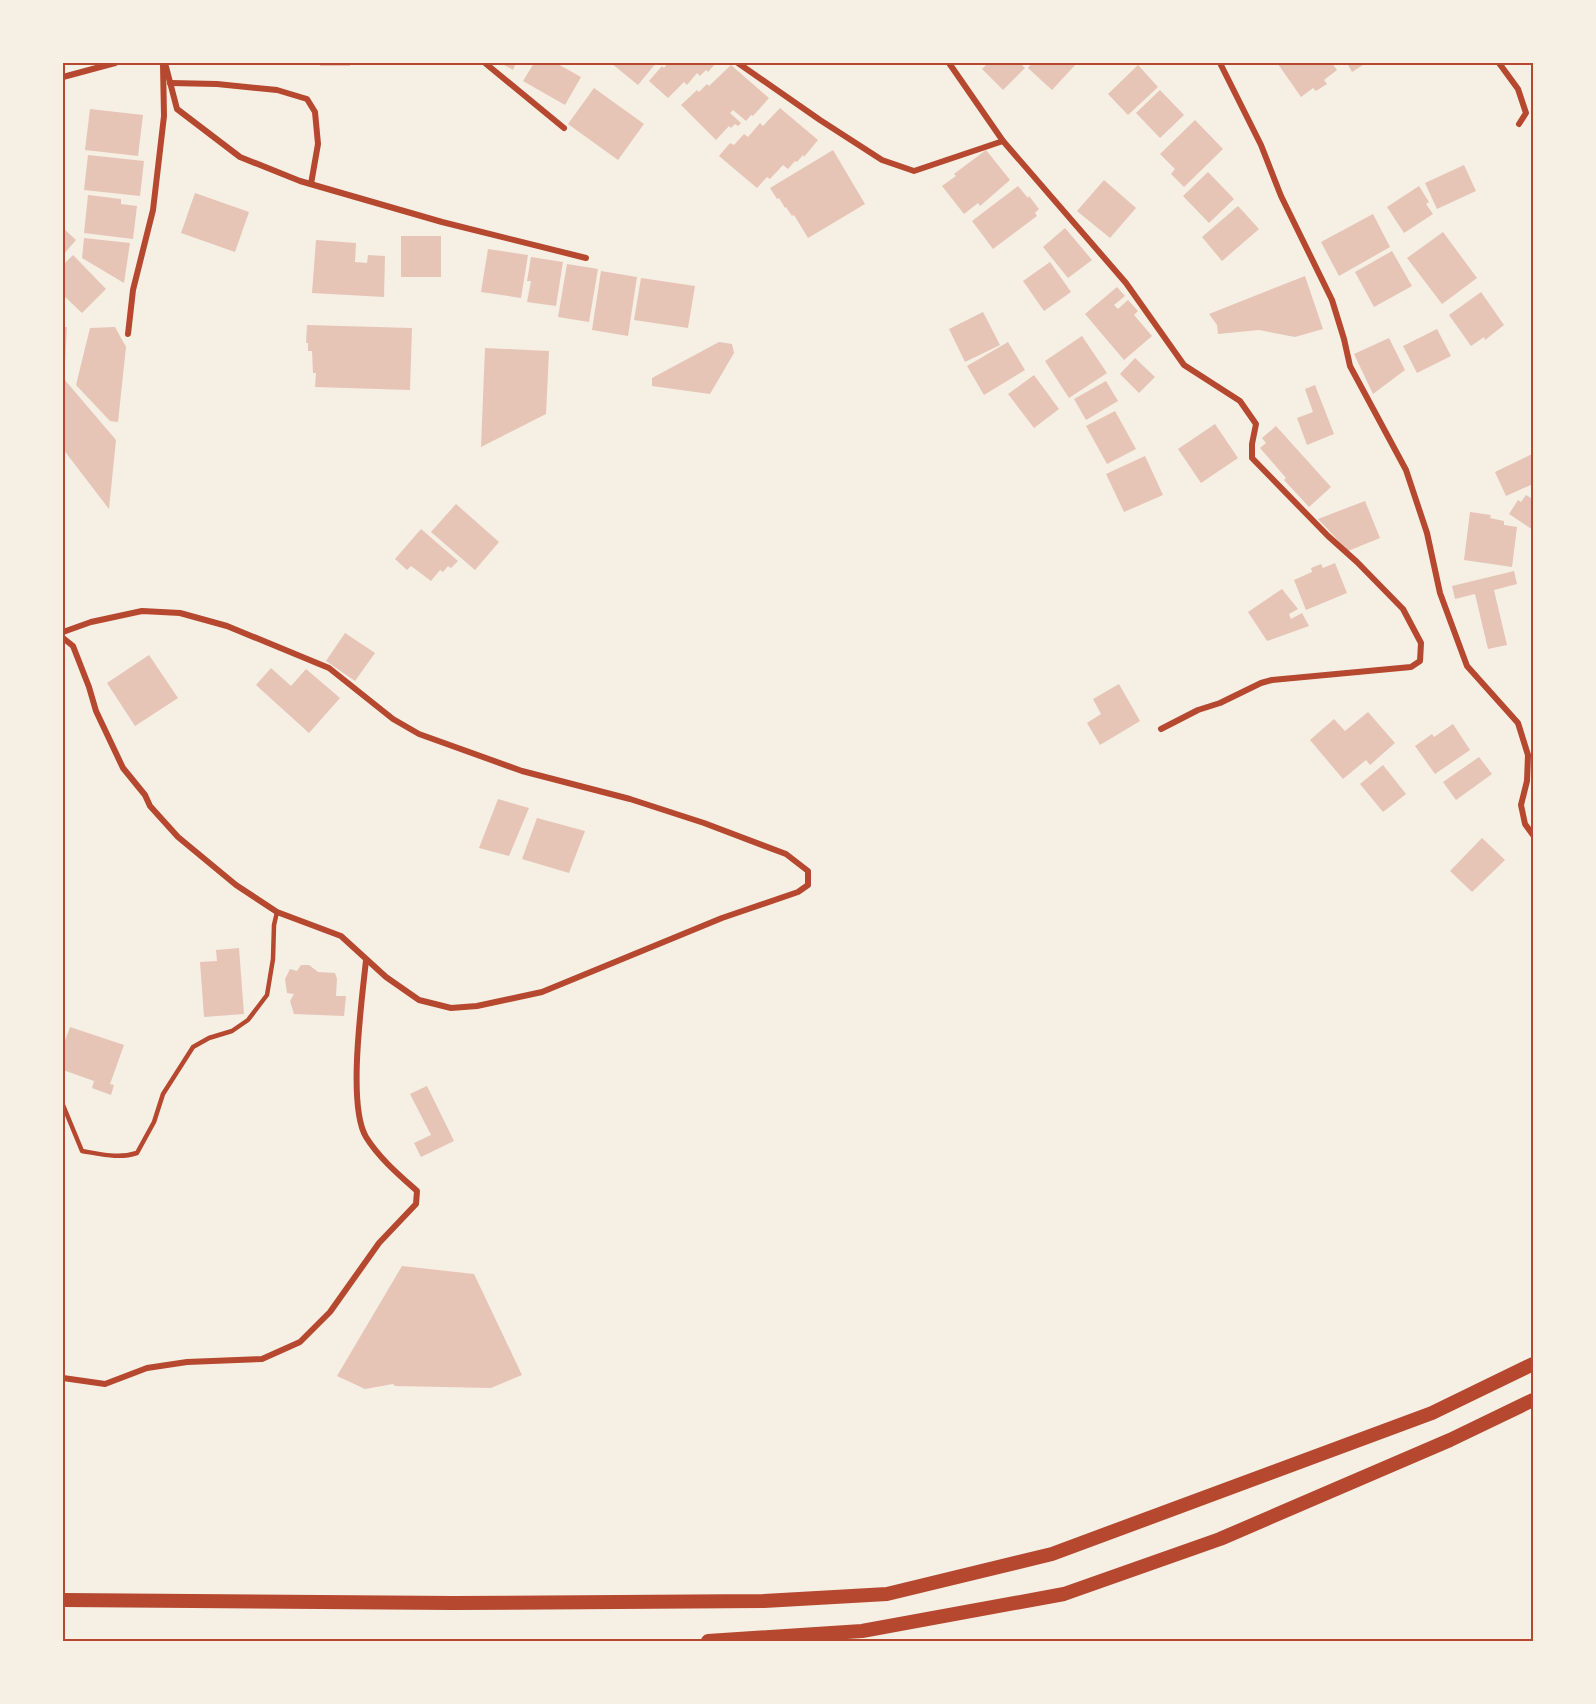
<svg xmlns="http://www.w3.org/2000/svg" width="1596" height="1704" font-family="'Space Grotesk',sans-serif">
<rect width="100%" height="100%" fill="#f6efe4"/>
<!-- building -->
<g fill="#e6c5b7">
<rect x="320" y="63" width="30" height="3"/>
<path d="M501,63H516L513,70Z"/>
<path d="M534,63H556L581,77L565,105L523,81Z"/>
<path d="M611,63H656L638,85Z"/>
<path d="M668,63H716L708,72L706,70L700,76L697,73L687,85L684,82L668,98L649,81L662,66L664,68Z"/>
<path d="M988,63H1020L1025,68L1003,90L982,69Z"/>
<path d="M1032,63H1077L1052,90L1028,68Z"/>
<path d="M1280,63H1332L1337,70L1324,80L1327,84L1316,91L1313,88L1301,97L1278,64Z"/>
<path d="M1347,63H1366L1352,72Z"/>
<path d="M731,65L769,98L753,116L751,115L746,121L733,110L730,113L741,123L738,126L735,124L731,128L729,126L716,140L681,105L697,90L699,92L707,84L709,86Z"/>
<path d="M1138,65L1158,87L1128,115L1108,94Z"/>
<path d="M594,88L644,124L618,160L568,124Z"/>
<path d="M1160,90L1184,115L1160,138L1136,113Z"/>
<path d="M780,108L818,140L804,157L803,155L797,162L795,161L788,169L783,165L770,179L767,177L757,188L719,156L730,143L734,145L744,134L748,137L760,123L763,126Z"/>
<path d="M90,109L143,115L138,156L85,150Z"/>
<path d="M1195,120L1223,149L1184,187L1171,174L1175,169L1160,154Z"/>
<path d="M833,150L865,204L808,238L794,215L792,216L786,207L785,208L779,198L777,199L770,188Z"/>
<path d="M986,150L1010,180L980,206L978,203L964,214L942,186L956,176L954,174Z"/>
<path d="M88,155L144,161L140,196L84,190Z"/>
<path d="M1464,165L1476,191L1437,209L1425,183Z"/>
<path d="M1208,172L1234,199L1209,223L1183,196Z"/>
<path d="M1104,180L1136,208L1110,238L1077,211Z"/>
<path d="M1018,186L1028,198L1029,196L1039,209L1035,213L1037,216L993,249L972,221Z"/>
<path d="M1419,186L1429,202L1426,204L1433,214L1404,233L1387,207Z"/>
<path d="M195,193L249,212L235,252L181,233Z"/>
<path d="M88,195L121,199V204L137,206L133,239L84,233Z"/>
<path d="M1238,206L1259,229L1222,261L1202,237Z"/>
<path d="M1373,214L1390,247L1339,276L1321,242Z"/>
<path d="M63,228L76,240L63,255Z"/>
<path d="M1065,228L1092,260L1068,278L1043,247Z"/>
<path d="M1443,232L1477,278L1442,304L1407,258Z"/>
<rect x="401" y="236" width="40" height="41"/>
<path d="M84,238L130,243L124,283L82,258Z"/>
<path d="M316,240L356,243L355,262L367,263L368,255L385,256L384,297L312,293Z"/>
<path d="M488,249L528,255L521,298L481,292Z"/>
<path d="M1392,251L1412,286L1374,307L1355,272Z"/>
<path d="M73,255L106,289L82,313L63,295V265Z"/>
<path d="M531,257L563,262L556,306L527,302L531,281H527Z"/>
<path d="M1050,262L1071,292L1044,311L1023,281Z"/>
<path d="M567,264L598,269L589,322L558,317Z"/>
<path d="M601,271L637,277L628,336L592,330Z"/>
<path d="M1305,276L1323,329L1295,337L1259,330L1218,334L1217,325L1209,314Z"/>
<path d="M641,278L695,286L688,328L634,320Z"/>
<path d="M1117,287L1125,296L1114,305L1118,309L1128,300L1138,311L1134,315L1152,336L1124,360L1085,314Z"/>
<path d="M1481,292L1504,325L1485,340L1484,337L1471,346L1449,315Z"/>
<path d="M983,312L1000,345L965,362L949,329Z"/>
<path d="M307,325L412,328L410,390L315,387L316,373H313L312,351H308V343H306Z"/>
<path d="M63,327H67L65,363H63Z"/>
<path d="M115,327L126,347L118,422L110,421L76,385L90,328Z"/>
<path d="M1437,329L1451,356L1417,373L1403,346Z"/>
<path d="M1082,336L1107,373L1069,398L1045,361Z"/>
<path d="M1389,338L1405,370L1373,394L1354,354Z"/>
<path d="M719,342L732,344L734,353L710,394L652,386V378Z"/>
<path d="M1008,342L1025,370L984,395L967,366Z"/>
<path d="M485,348L549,351L546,414L481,447Z"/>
<path d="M1135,358L1155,377L1139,393L1120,374Z"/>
<path d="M1034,375L1059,409L1034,428L1008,394Z"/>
<path d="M64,379L116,440L109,509L63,449Z"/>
<path d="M1106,381L1118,401L1086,420L1074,399Z"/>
<path d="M1315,385L1334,434L1307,445L1297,418L1313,412L1305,389Z"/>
<path d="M1115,411L1136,449L1107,464L1086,426Z"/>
<path d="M1215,424L1238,458L1201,483L1178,449Z"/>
<path d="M1276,426L1331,487L1309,507L1284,480L1286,478L1260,448L1266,443L1262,438Z"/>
<path d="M1532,454L1533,484L1506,496L1495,472Z"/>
<path d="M1145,456L1163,495L1124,512L1106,474Z"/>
<path d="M1526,495L1531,498L1533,495V530L1509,514L1518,500L1521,502Z"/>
<path d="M1365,501L1380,538L1348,551L1318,519Z"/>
<path d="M456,504L499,542L475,570L431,532Z"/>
<path d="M1470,512L1491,515L1490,518L1504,521V525L1517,527L1512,567L1464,560Z"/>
<path d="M421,529L458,561L451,568L448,566L443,572L440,570L431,581L411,566L407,570L395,559Z"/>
<path d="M1335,563L1347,593L1306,610L1294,580L1312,572L1311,568L1321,564L1323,568Z"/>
<path d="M1514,571L1517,584L1494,590L1507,645L1488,649L1475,594L1455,599L1452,586Z"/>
<path d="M1282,589L1298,609L1289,614L1291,619L1302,613L1309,626L1267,641L1248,612Z"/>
<path d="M345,633L375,653L355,681L326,661Z"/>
<path d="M149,655L178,698L135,726L107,683Z"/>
<path d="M271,668L291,686L306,669L340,698L309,733L256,685Z"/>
<path d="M1119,684L1140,721L1100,745L1087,723L1101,714L1093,699Z"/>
<path d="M1368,712L1395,743L1370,765L1366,760L1343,779L1310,740L1334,719L1345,731Z"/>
<path d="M1453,724L1470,750L1435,774L1415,746L1432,734L1434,737Z"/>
<path d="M1479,757L1492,774L1456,800L1443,782Z"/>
<path d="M1383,765L1406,794L1383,812L1360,784Z"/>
<path d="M498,799L529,808L509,856L479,848Z"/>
<path d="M537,818L585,831L569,873L522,859Z"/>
<path d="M1482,838L1505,860L1472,892L1450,871Z"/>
<path d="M239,948L244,1014L204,1017L200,962L217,961L216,950Z"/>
<path d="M301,965H309L318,972L335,973L337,979L336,996H346L344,1016L294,1014L290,1001L294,994L287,993L285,979L290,969L297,971Z"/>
<path d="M70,1027L124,1045L110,1084L114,1085L111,1095L92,1088L94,1081L63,1070V1046Z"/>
<path d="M427,1086L454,1141L421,1157L414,1143L431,1135L410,1094Z"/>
<path d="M402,1266L474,1274L522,1375L491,1388L395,1386L393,1384L365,1389L337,1376Z"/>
</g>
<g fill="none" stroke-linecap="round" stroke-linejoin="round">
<!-- service -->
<path stroke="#b5482f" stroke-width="4.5" d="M63,1105L82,1151C101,1154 119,1159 137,1153L154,1122L163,1094L193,1047L209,1038L232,1031L248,1020L267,995L273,959L274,925L277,912"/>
<!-- minor -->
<g stroke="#b5482f" stroke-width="6">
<path d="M165,63L177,109L240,157L300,181L442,222L586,258"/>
<path d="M485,63L564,128"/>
<path d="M738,63L820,120L882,160L914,171L1003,141"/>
<path d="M949,63L1003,141L1126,283L1184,365L1240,401L1256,424L1252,444V458L1328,536L1357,562L1403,609L1421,643L1420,661L1411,667L1272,680L1261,683L1220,703L1198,710L1161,729"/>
<path d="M1220,63L1261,145L1281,196L1332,300L1344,339L1350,366L1406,470L1427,533L1440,593L1467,666L1518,723L1528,755L1527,781L1521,805L1525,824L1533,835"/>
<path d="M1499,63L1518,89L1526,113L1519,124"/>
<path d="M63,77L115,63"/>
<path d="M170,83L217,84L277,90L307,99L315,112L318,144L311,184"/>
<path d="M128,334L133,290L153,210L164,116L163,64"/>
<path d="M63,632L91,622L142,611L180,613L227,626L329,668L393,719L419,734L522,771L630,799L704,823L786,854L808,871V885L798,892L722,918L542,992L477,1006L451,1008L419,1000L386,977L341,936L277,912L236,885L178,837L150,806L145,795L123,768L96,711L89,687L73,646L63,638"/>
<path d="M63,1378L105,1384L147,1368L187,1362L262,1359L300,1342L330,1312L379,1243L416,1204L417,1191C399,1175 379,1158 366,1137C347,1105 362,1000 366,960"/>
</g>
<!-- trunk -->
<g stroke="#b5482f" stroke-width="14">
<path d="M63,1600L453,1603L764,1601L887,1594L1052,1554L1432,1413L1533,1364"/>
<path d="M708,1641L862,1631L1064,1594L1220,1539L1450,1440L1533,1400"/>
</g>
</g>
<!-- border -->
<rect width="1596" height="1704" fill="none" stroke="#f6efe4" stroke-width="129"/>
<rect x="64" y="64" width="1468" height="1576" fill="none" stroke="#b5482f" stroke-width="2"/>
</svg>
